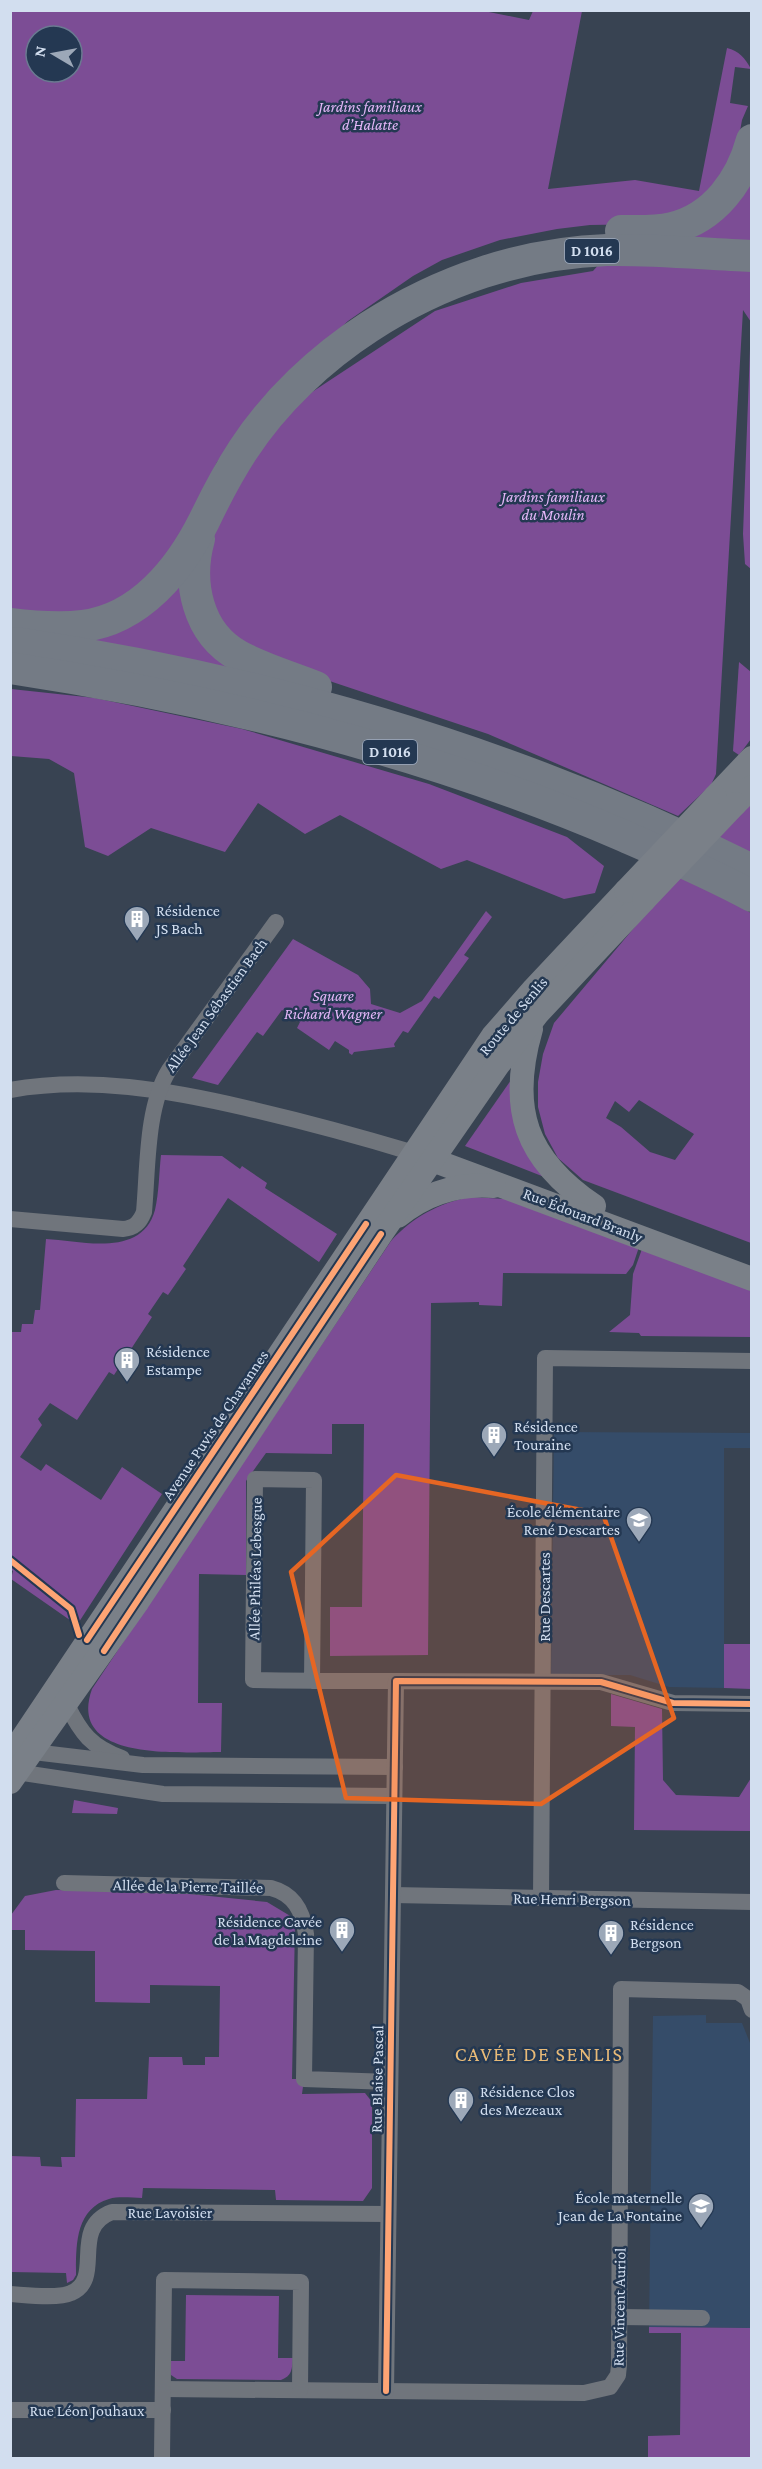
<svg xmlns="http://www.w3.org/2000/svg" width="762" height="2469" font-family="'Crimson Pro',serif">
<rect width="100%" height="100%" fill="#384352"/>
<!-- built -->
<g fill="#354c69">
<path d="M554,1432L751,1433V1448H724V1688L669,1687L630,1675H551Z"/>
<path d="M706,2015V2023H742L752,2048L751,2328L649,2327L653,2016Z"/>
</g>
<!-- green -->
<g fill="#7c4d95" fill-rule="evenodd">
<path d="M479,10L529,20L533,11H582L548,189L635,180L699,191L727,48C739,51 745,58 751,69L735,67L730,103L748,106L742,120L737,148L712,199L648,224L590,225L557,229L500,240L442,260L413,276L348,321L271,393L217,462L175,550L117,608L71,615L11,612L10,11ZM36,36H72V72H36Z"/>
<path d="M751,170V244L659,239Z"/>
<path d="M601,262L751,267V569L745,564L743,534L751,322L743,310L716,774L711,785L678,816L488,734L246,653L210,611L206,552L211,531L263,442L306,396L435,311L521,283L593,271Z"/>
<path d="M184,572L235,669L86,640Z"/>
<path d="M739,662L751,672V739L739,755L733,751Z"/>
<path d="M11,689L95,698L242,729L429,784L567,837L604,866L595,893L564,899L467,860L441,869L340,815L305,834L258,803L225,852L151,828L108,856L85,847L74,773L49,759L11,756Z"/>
<path d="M751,803V859L716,841Z"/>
<path d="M681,872L751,913V1243L583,1180L558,1158L545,1134L538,1107V1082L543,1054L554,1023ZM639,1100L694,1134L675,1160L650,1152L621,1127L606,1118L615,1101L629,1112Z"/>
<path d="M486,911L492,917L464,955L469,958L439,999L434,996L408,1033L403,1031L394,1044L395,1047L354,1052L352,1055L349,1053V1050L335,1041L329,1050L297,1028L300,1022L282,1010L263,1036L257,1032L218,1085L192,1078L293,939L358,975L370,989L371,1004L400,1013L422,1001Z"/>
<path d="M516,1073L552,1180L465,1146Z"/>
<path d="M161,1155L222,1156L240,1169L242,1166L267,1183L265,1188L337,1234L319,1262L228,1198L183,1266L186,1269L168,1295L163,1292L148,1314L152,1317L114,1375L109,1372L77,1420L50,1403L38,1419L42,1425L20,1457L41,1471L46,1464L101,1500L122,1467L162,1494L77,1625L11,1579L13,1571L10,1569L11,1332H21L22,1324H33L35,1310H40L46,1239C82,1241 142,1258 155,1210C159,1193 159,1173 161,1155Z"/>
<path d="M470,1197L506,1199L639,1247L633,1265L626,1274L503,1273L502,1306L479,1305V1302L431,1303L428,1655L330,1656V1607H362L364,1424H332V1454L266,1453L246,1481V1575L199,1574L198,1703H222L221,1752C180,1752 66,1762 92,1689L391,1241C413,1217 439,1203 470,1197Z"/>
<path d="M642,1249L751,1290V1337L641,1336L639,1333L609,1332L630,1315L633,1274Z"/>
<path d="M724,1644H751V1689L724,1688Z"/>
<path d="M611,1694L662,1709L663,1780L676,1795L739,1797L751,1778V1831L634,1830L635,1727L611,1726Z"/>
<path d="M74,1800L118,1808L117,1814L72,1813Z"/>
<path d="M56,1890L170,1892L267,1902L292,1917L295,1924L292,2079H304L302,2094L365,2093L372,2102V2188L363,2201L276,2200L275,2190L143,2188L142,2198C132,2198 119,2196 109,2199C75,2209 76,2246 76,2275L73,2280L67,2283L66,2273L11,2272V2156L40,2157L41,2166L62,2167L61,2157H75L76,2099H147L149,2057H182L183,2065H205V2057H219L220,1986L150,1985V2003L95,2002V1951L25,1950V1930H11V1915L25,1896Z"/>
<path d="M186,2295L279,2296L278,2358H293C292,2369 292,2376 281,2380L177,2379L171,2375L167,2361H185Z"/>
<path d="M649,2327L751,2328V2458H648V2436L680,2435L681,2333H649Z"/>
</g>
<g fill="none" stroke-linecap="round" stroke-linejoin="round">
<!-- street -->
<g stroke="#70757c" stroke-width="16">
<path d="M10,1090C89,1076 169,1090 246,1108C302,1121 358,1136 414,1153"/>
<path d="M10,1219L123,1229C135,1228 140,1222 144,1212C148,1168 146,1107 169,1070L276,922"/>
<path d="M312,1681L314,1480L255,1479L253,1680C301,1681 348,1681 396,1681"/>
<path d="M67,1705C81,1733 91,1747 122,1758"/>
<path d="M25,1751L143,1765L395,1767"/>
<path d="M10,1771L163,1794L394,1796"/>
<path d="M64,1883L271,1888C294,1894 303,1911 306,1934L304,2079L390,2082"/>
<path d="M393,1895L752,1902"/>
<path d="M541,1898L545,1358L752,1361"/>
<path d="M10,2294C26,2295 58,2299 71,2293C105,2279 69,2228 112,2212L388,2214"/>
<path d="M619,2317L702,2318"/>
<path d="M163,2389L584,2393L610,2387L618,2375L619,2365L621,1989L738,1992L748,1999L752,2010"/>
<path d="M386,2391L396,1681L601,1682L673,1703L752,1704"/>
<path d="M10,2410H163"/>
<path d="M162,2458L164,2280L301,2282L300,2390"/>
</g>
<!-- secondary -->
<g stroke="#7a8088" stroke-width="24">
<path d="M715,797L752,758"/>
<path d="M735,804L752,787"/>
<path d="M531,1029C508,1109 525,1159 594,1206"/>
<path d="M419,1155L752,1279"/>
<path d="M398,1216C425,1194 458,1183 494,1186"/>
<path d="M10,1757L493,1036L534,989L626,891"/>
<path d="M10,1782L138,1601L381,1234L498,1065L538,1013L644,900"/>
</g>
<!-- highway -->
<g stroke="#747b85" stroke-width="32">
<path d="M621,231C638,231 655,232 672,228C714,218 741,181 752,140"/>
<path d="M199,539C187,582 197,633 239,656C263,669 291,677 316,687"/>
<path d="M10,624C35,627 58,629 83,626C140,619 180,569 204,521C216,496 228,473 243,450C274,402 321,358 369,327C440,281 522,253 607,250C655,249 703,254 752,256"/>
<path d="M16,643C271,681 520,754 752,870"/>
<path d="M10,668C221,700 429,752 624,836C667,855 710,873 752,896"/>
</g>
<!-- secondary-bridge -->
<g stroke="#7a8088" stroke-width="24">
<path d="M626,891L715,797"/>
<path d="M644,900L735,804"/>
</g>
<!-- cycleway casing -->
<g stroke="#243852" stroke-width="10">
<g id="cycleway">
<path d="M10,1560L71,1609L79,1635"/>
<path d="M87,1640L366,1224"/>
<path d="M104,1651L381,1234"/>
<path d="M386,2391L396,1681L601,1682L673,1703L752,1704"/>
</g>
</g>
<!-- cycleway -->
<use href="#cycleway" stroke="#fda474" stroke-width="6"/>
</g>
<!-- marked area -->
<path fill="#e66623" fill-opacity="0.2" stroke="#e66623" stroke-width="4.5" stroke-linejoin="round" d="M396,1475L603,1514L674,1718L541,1804L346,1798L291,1572Z"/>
<!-- icons -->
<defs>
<g id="building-pin" transform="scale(1.35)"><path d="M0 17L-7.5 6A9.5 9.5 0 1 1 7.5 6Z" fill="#9ca8b8" stroke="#243852"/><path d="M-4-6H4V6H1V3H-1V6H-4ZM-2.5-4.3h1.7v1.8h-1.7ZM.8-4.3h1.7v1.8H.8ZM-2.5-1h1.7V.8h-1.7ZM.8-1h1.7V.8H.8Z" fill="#fff"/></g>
<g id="school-pin" transform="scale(1.35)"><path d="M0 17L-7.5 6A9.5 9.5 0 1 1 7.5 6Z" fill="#9ca8b8" stroke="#243852"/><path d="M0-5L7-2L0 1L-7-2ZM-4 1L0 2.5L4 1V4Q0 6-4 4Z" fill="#fff"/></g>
</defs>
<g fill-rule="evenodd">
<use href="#building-pin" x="137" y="919"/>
<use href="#building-pin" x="127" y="1360"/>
<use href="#building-pin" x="494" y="1435"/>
<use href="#school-pin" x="639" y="1520"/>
<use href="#building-pin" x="342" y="1930"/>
<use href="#building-pin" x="611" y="1933"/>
<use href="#building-pin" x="461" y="2100"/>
<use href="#school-pin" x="701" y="2206"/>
</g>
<g text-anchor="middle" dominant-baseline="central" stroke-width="5" stroke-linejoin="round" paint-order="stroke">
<!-- shield labels -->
<g fill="#243852" stroke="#9eacc0" stroke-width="1.5">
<rect x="565" y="239" width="54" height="24" rx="4.5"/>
<rect x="363" y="740" width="54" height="24" rx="4.5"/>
</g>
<g font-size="15" font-weight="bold" fill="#d2deef">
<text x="592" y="251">D 1016</text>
<text x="390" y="752">D 1016</text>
</g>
<!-- park labels -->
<g font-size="16" font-style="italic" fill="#e4b6f8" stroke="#243852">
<text x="370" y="106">Jardins familiaux<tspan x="370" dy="18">d’Halatte</tspan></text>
<text x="553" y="496">Jardins familiaux<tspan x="553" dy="18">du Moulin</tspan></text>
<text x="333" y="995">Square<tspan x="333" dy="18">Richard Wagner</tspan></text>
</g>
<!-- poi labels -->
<g font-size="16" fill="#d2deef" stroke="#243852" text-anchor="start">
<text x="156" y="910">Résidence<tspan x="156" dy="18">JS Bach</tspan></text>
<text x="146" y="1351">Résidence<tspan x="146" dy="18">Estampe</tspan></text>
<text x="514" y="1426">Résidence<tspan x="514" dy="18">Touraine</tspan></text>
<text x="620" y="1511" text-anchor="end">École élémentaire<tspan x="620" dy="18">René Descartes</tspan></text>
<text x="322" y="1921" text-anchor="end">Résidence Cavée<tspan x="322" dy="18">de la Magdeleine</tspan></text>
<text x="630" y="1924">Résidence<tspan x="630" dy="18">Bergson</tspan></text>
<text x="480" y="2091">Résidence Clos<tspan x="480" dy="18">des Mezeaux</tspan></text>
<text x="682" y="2197" text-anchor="end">École maternelle<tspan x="682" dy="18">Jean de La Fontaine</tspan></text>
</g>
<!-- street labels -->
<g font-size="16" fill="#d2deef" stroke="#243852">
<text transform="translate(216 1005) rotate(-54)">Allée Jean Sébastien Bach</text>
<text transform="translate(513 1016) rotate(-50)">Route de Senlis</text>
<text transform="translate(583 1215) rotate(21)">Rue Édouard Branly</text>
<text transform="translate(215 1425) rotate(-56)">Avenue Puvis de Chavannes</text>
<text transform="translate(255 1569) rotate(-89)">Allée Philéas Lebesgue</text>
<text transform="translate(544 1597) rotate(-90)">Rue Descartes</text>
<text transform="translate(188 1886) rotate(1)">Allée de la Pierre Taillée</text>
<text transform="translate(572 1899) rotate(1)">Rue Henri Bergson</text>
<text transform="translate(377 2079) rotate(-89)">Rue Blaise Pascal</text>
<text x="170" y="2212">Rue Lavoisier</text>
<text transform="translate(619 2307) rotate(-89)">Rue Vincent Auriol</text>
<text x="87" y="2410">Rue Léon Jouhaux</text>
</g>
<!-- quarter labels -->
<g font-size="20" letter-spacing="1.5" fill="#e8ba77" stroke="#243852">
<text x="539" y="2054">CAVÉE DE SENLIS</text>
</g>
</g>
<!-- border -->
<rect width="762" height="2469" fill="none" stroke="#d2deef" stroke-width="24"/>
<!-- north arrow -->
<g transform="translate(54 54) rotate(280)"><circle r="28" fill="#243852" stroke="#6a7a91" stroke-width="1.5"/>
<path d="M0-4.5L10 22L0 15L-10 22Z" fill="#9ca8b8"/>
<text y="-9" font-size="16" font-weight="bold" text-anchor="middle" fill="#d2deef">N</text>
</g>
</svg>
